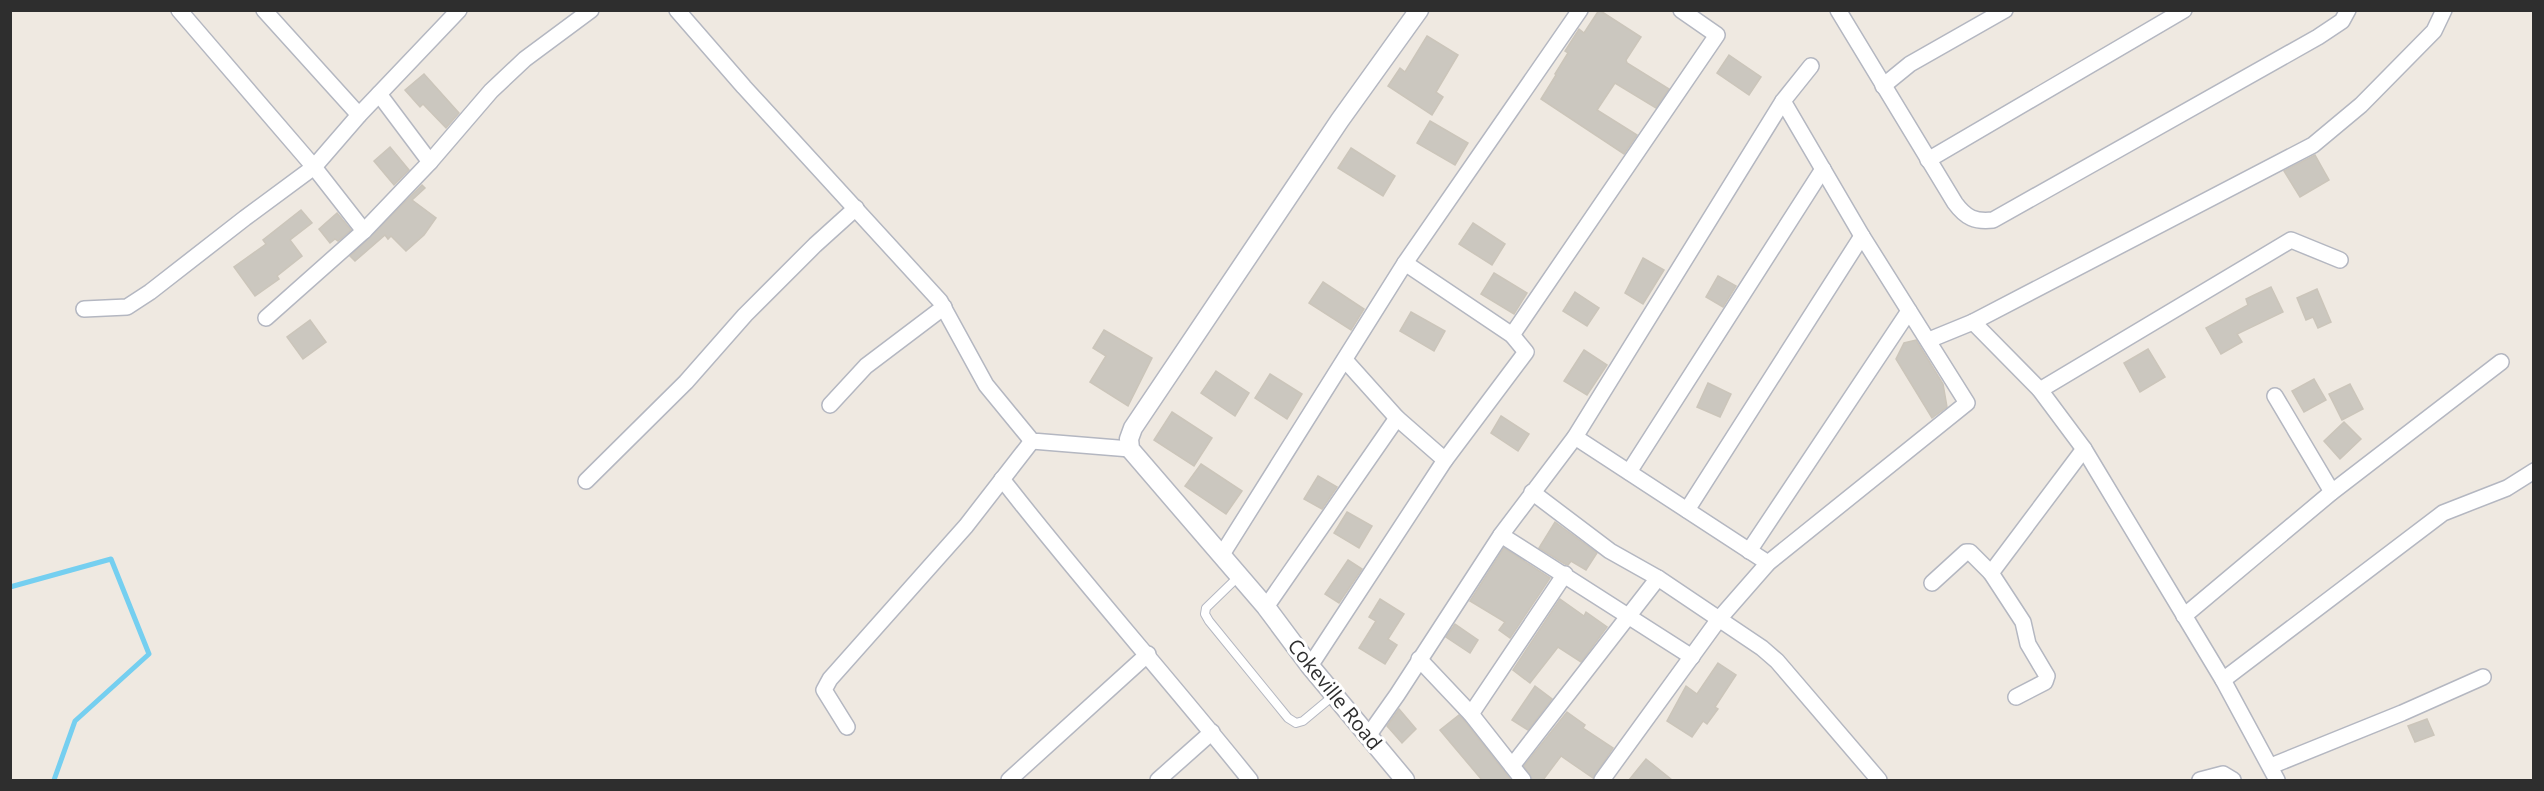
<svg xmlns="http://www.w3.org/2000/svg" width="2544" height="791" font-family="'Open Sans',sans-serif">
<rect width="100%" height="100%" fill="#efe9e1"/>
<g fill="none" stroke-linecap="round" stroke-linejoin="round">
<!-- stream -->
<path stroke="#75cff0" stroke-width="5" d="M10,587L111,559L149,654L75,721L54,780"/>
</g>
<!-- building -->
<g fill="#cbc7bf" stroke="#cbc5ba" stroke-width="1.5">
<path d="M1599,10L1641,37L1626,60L1627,63L1669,89L1656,108L1615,83L1597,110L1637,135L1624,154L1541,99L1556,75L1555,74L1568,53L1565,51L1579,29L1584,33Z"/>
<path d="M1427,36L1458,55L1436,92L1443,97L1432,115L1388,86L1400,68L1405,72Z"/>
<path d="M1729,55L1761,77L1749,95L1717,73Z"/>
<path d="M424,74L459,113L446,128L423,104L420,107L405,90Z"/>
<path d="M1430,121L1468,143L1455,165L1417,143Z"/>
<path d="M390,147L409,170L394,185L374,161Z"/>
<path d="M1351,148L1395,176L1383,196L1338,168Z"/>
<path d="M2315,155L2329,180L2300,197L2284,171Z"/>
<path d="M422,185L425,188L412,200L436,218L424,235L406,251L391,236L388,239L385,235L355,261L350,256Z"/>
<path d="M301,210L312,223L290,240L302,256L277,276L279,279L255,296L234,267L266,244L263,240Z"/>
<path d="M337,213L351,230L338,241L335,239L330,243L319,229Z"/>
<path d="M1473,223L1505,244L1492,265L1459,244Z"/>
<path d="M1643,258L1664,270L1643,304L1625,293Z"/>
<path d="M1494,273L1527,293L1514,314L1481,294Z"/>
<path d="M1718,276L1736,286L1723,307L1706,297Z"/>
<path d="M1323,282L1364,309L1351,330L1309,303Z"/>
<path d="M2271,287L2283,312L2237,334L2242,342L2221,354L2206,328L2248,305L2246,299Z"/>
<path d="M2317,289L2331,322L2318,328L2313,317L2306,320L2297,298Z"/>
<path d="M1575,292L1599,308L1587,326L1563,311Z"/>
<path d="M1411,312L1445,331L1434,351L1400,331Z"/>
<path d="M310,320L326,342L303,359L287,337Z"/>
<path d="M1104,330L1152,358L1128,406L1090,382L1106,356L1093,348Z"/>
<path d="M1916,340L1943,384L1947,407L1932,418L1896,359L1904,343Z"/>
<path d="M2148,349L2165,377L2140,392L2124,363Z"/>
<path d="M1584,350L1607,365L1587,395L1564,381Z"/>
<path d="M1216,371L1249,393L1235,416L1201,393Z"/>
<path d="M1270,374L1302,394L1287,419L1255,398Z"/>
<path d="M2314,379L2326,400L2304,412L2292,391Z"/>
<path d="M1708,383L1731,394L1720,417L1697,407Z"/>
<path d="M2350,384L2363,409L2342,420L2329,394Z"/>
<path d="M1172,412L1212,438L1194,466L1154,440Z"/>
<path d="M1501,416L1529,434L1518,451L1491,433Z"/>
<path d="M2344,422L2361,439L2340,459L2324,441Z"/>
<path d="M1201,464L1242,491L1226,514L1185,486Z"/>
<path d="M1318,476L1337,487L1322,509L1304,499Z"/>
<path d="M1347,512L1372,526L1359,548L1334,533Z"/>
<path d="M1555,522L1597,553L1586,570L1571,561L1568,565L1565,564L1539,548Z"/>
<path d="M1504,548L1550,578L1510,638L1499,630L1505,622L1470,601Z"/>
<path d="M1348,560L1362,569L1339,603L1325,594Z"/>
<path d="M1380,599L1404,614L1388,639L1397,645L1385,664L1359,648L1376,621L1369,617Z"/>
<path d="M1560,599L1584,616L1586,612L1607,627L1581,662L1558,647L1530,683L1513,670Z"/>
<path d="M1455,624L1478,640L1470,653L1446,637Z"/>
<path d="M1718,663L1736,675L1715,707L1718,709L1707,724L1703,721L1692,737L1667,721L1686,686L1697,694Z"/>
<path d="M1535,686L1552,699L1528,730L1512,720Z"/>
<path d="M1399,709L1416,729L1402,743L1387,726Z"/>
<path d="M1567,712L1585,725L1583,728L1613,748L1593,778L1561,756L1543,780H1533L1524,766Z"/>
<path d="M1459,715L1464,720L1511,780H1482L1455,748L1440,730Z"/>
<path d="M2427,719L2434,735L2415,742L2408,726Z"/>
<path d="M1646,759L1672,780H1629Z"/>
</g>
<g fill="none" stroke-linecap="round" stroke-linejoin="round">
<!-- service casing -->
<g stroke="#b4b7c1" stroke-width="10">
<path id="service" d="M1238,577L1206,608L1205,614L1209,621L1288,718L1296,723L1303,721L1333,696"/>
</g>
<!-- minor casing -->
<g stroke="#b4b7c1" stroke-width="18">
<g id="minor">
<path d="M179,10L314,167L364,231"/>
<path d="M264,10L359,115"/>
<path d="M677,10L744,87L940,301L986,385L1032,441L1130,449"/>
<path d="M1838,10L1955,203C1966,218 1975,222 1993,220L2318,37L2342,21L2348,10"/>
<path d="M1883,86L1910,64L2005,10"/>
<path d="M379,94L430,162"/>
<path d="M1928,160L2184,10"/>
<path d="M84,309L127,307L150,292L245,218L314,167L359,115L459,10"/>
<path d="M266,318L364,231L430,162L491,91L525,59L591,10"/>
<path d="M1973,322L2313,145L2361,105L2434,31L2444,10"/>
<path d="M1512,335L1717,35L1681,10"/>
<path d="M1929,340L1973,322L2040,390L2084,449L2223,680L2277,780"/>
<path d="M1345,360L1397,418L1445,460"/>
<path d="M2040,390L2291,240L2340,260"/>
<path d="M2275,396L2332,492"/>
<path d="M830,405L866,366L944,307"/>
<path d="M1575,437L1768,563"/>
<path d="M1629,472L1823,169"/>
<path d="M1002,479C1082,582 1169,679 1250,780"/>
<path d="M586,481L686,382L745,315L815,245L856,208"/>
<path d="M1532,492L1610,551L1658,578L1762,648L1777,661L1879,780"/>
<path d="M1687,510L1862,236"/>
<path d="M1501,535L1692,657"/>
<path d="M1749,551L1909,311"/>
<path d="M1221,556L1405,263L1580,10"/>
<path d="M1991,573L2084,449"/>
<path d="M1932,583L1966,552H1970L1991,573L2023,622L2028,644L2047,676L2045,682L2016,697"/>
<path d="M1266,607L1397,418"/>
<path d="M2184,616L2332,492L2501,362"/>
<path d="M1419,659L1471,714L1523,780"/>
<path d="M1310,666L1445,460L1526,352L1512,335L1405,263"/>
<path d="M2223,680L2443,513L2507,488L2534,471"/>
<path d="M1471,714L1565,574"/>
<path d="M847,727L824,690L830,679L966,526L1032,441"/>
<path d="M1368,736L1397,695L1501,535L1575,437L1783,101L1811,66"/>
<path d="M1512,766L1658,578"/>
<path d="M2271,766L2402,713L2483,677"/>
<path d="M1009,780L1148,654"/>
<path d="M1158,780L1212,732"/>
<path d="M1602,780L1719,619L1768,563L1967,403L1862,236L1783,101"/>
<path d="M2200,780L2223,774L2233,780"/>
</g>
</g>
<!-- tertiary casing -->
<g stroke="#b4b7c1" stroke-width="21">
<path id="tertiary" d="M1405,780L1310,666L1266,607L1130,449L1129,439L1133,428L1340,120L1419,10"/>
</g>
<!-- service -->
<use href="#service" stroke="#fff" stroke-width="8"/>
<!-- minor -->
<use href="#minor" stroke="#fff" stroke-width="15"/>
<!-- tertiary -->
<use href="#tertiary" stroke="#fff" stroke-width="18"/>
</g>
<g text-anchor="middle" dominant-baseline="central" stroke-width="6" stroke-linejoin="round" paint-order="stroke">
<!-- street labels -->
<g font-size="20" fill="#2e2e2e" stroke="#fff">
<text transform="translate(1335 694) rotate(51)">Cokeville Road</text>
</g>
</g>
<!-- border -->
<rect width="2544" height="791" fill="none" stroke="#2e2e2e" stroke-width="24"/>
</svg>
